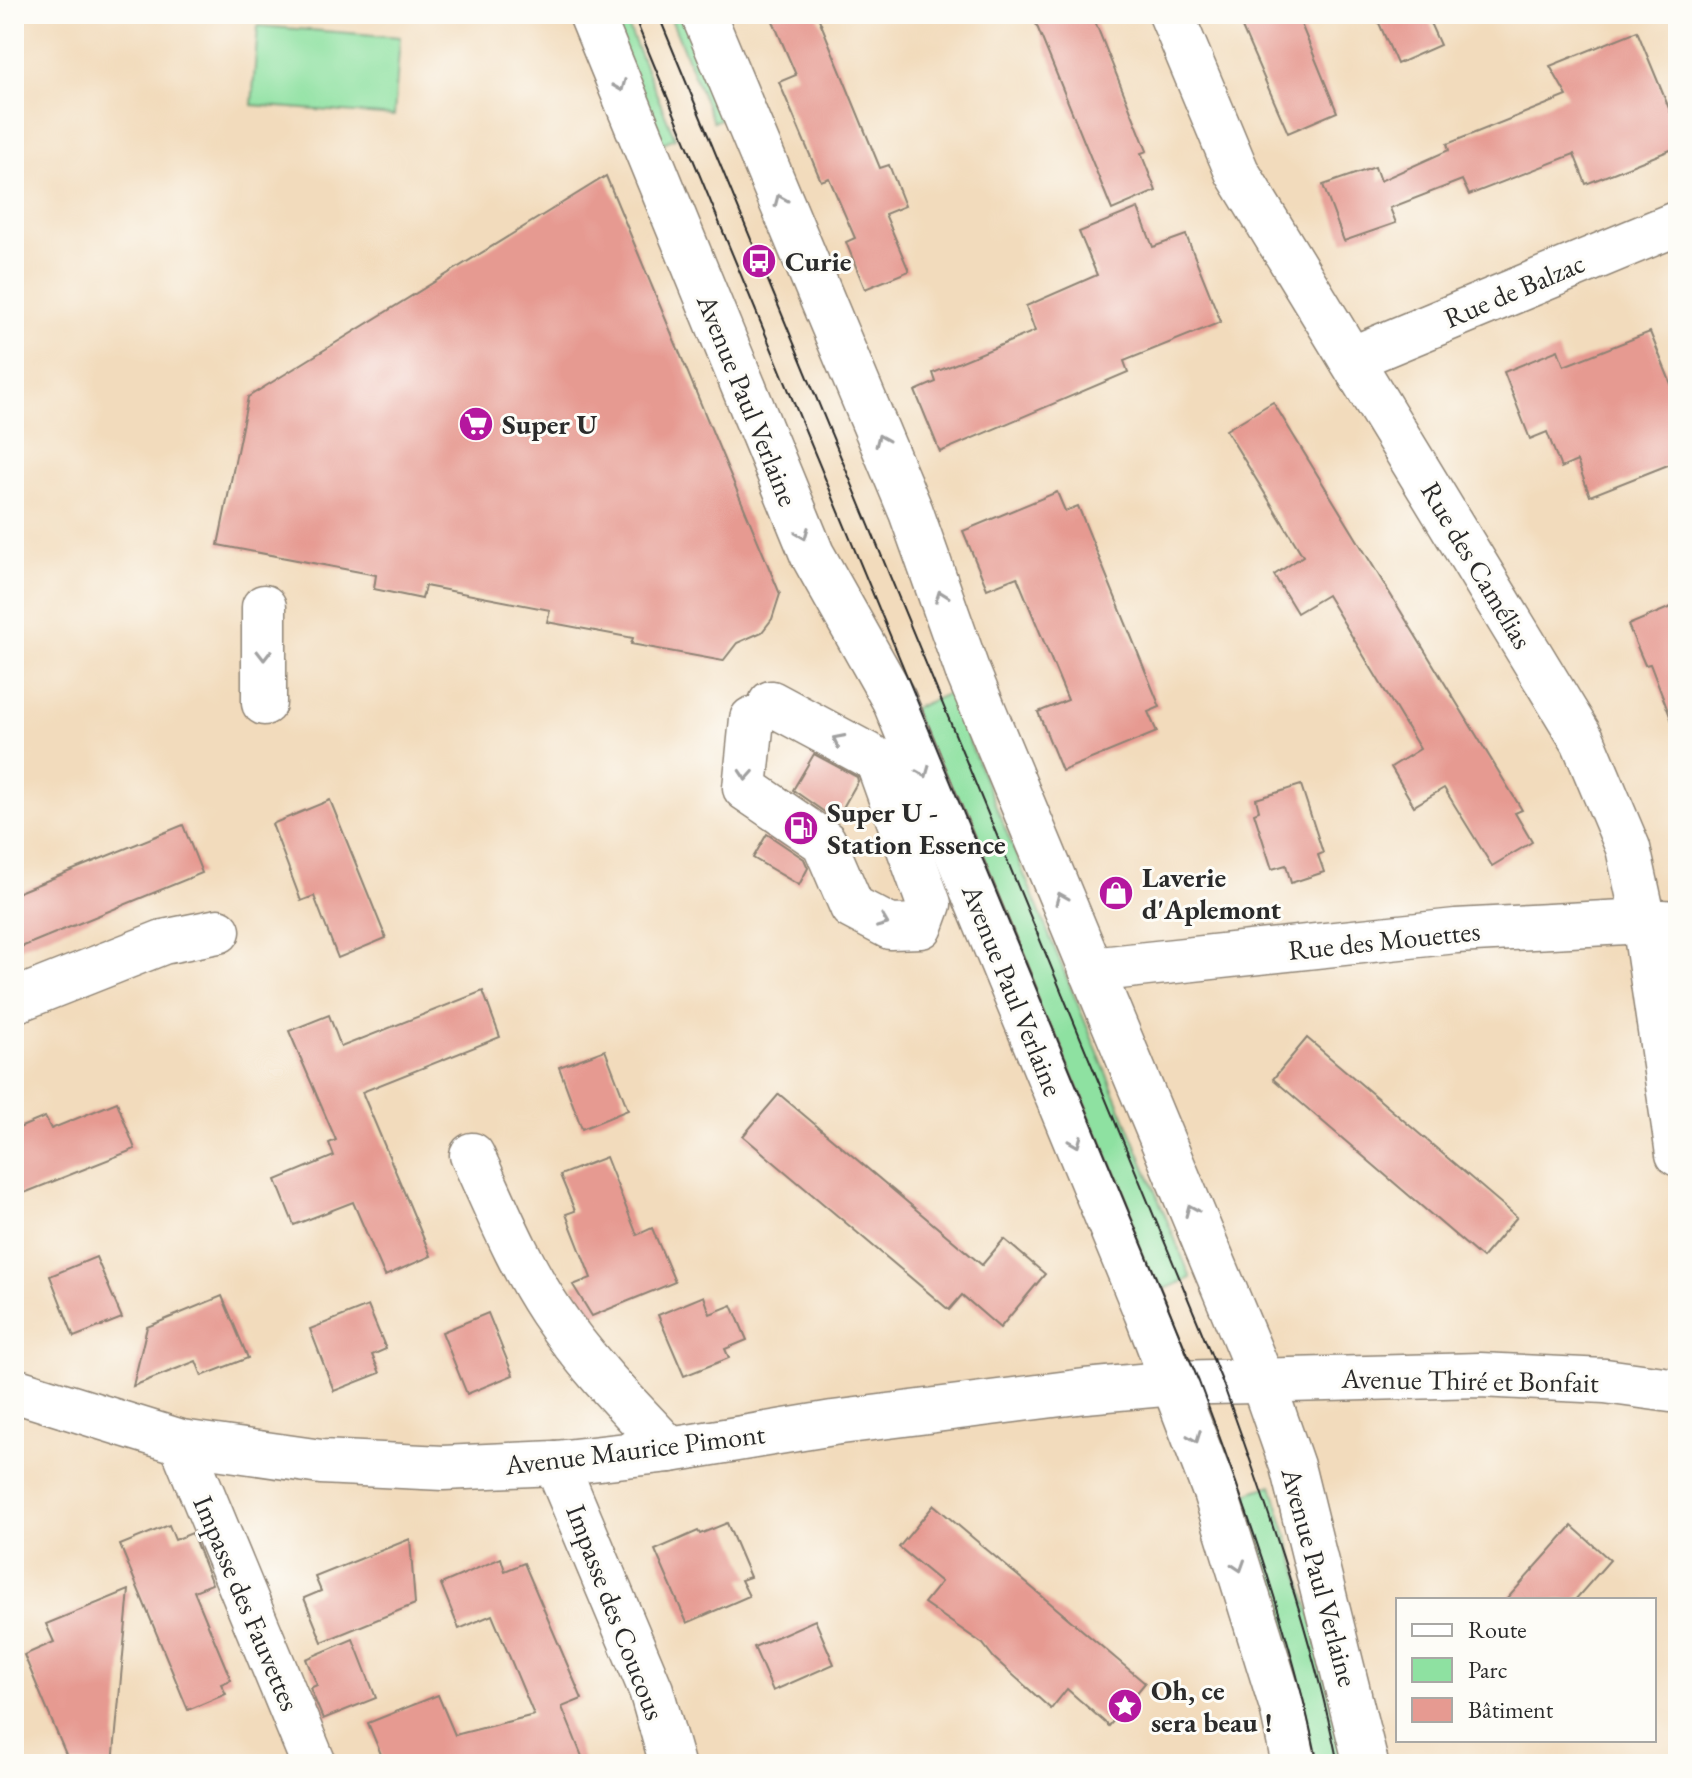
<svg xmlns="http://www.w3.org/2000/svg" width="1692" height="1778" font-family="'EB Garamond',serif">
<rect width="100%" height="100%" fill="#fdfcf7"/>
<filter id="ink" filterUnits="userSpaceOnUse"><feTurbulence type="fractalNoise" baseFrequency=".0125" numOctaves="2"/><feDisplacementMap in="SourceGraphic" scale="16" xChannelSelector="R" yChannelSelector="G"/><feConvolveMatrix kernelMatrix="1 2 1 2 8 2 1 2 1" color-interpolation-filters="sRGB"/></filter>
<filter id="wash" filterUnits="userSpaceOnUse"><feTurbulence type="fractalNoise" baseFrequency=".006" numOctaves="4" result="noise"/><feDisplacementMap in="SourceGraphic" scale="32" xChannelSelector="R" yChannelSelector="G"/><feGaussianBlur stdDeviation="1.8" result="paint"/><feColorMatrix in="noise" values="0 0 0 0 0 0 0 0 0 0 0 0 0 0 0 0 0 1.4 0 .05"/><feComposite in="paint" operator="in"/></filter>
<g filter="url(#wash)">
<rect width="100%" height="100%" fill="#f2dbbc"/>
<!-- green -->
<g fill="#8ee1a1" stroke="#5c8666" stroke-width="2">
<path d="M602,14H623L675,138L656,146Z"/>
<path d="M669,14H691L732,114L713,122Z"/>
<path d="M258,26L400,37L394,116L252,105Z"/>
<path d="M949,693L1191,1278L1153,1294L912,709Z"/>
<path d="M1272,1485L1313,1622L1348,1764H1306L1232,1499Z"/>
</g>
<g id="blocks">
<!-- building -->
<g fill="#e69a91">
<path d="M770,14H817L880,168L889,165L905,206L885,214L909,271L865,289L846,242L855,238L829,178L821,181L779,82L796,75Z"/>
<path d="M1032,14H1092L1147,151L1141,153L1156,191L1112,210Z"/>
<path d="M1236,14H1297L1337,112L1288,133Z"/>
<path d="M1375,14H1426L1440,45L1397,64Z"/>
<path d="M1637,31L1678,130V147L1586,184L1574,154L1469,195L1462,180L1390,208L1396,223L1344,241L1323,185L1375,167L1380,181L1449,150L1447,144L1567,96L1550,66Z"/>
<path d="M606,176L780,594L772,619L762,632L737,643L723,661L631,644L633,638L547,622L550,610L425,586L422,599L374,589L376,575L218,545L248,397Z"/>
<path d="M1138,208L1153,247L1186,235L1221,322L1124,361L1128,372L940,452L915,391L936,382L933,373L1035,331L1026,306L1097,275L1079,232Z"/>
<path d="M1650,332L1678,401V461L1590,496L1577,461L1561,468L1547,432L1530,439L1504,372L1558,350L1564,366Z"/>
<path d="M1273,402L1522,810L1515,813L1532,842L1492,866L1444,788L1414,806L1391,767L1420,749L1327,595L1297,613L1274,575L1303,556L1226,430Z"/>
<path d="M1057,492L1065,511L1078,506L1160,707L1148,712L1157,732L1062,771L1038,712L1068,700L1017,577L987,589L963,531Z"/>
<path d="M1678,604V728L1675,729L1650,664L1645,665L1628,625Z"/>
<path d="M814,754L857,777L858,781L836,820L793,790Z"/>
<path d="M1301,785L1323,853L1318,855L1324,872L1291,883L1286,865L1272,869L1254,813L1259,811L1256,799Z"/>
<path d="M330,800L386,938L338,958L314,896L301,901L272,824Z"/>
<path d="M183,825L202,873L14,950V894Z"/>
<path d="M767,834L804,859L808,868L799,885L753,858Z"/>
<path d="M483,991L500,1037L362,1092L431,1256L385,1276L353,1202L294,1225L276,1180L334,1156L329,1143L336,1140L289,1031L329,1015L341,1047Z"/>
<path d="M1307,1038L1517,1217L1482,1258L1273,1079Z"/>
<path d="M605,1050L628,1110L582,1129L559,1067Z"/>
<path d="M779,1094L982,1265L1004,1239L1045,1274L1000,1328L962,1295L949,1310L743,1136Z"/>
<path d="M117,1102L135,1149L14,1197V1130L45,1117L51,1129Z"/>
<path d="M606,1157L637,1235L652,1228L675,1282L592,1316L573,1285L591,1278L566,1214L575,1211L560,1175Z"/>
<path d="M96,1257L122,1318L74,1337L50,1276Z"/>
<path d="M222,1296L248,1358L202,1376L196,1361L133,1386L147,1327Z"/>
<path d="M704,1296L710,1314L732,1305L747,1340L725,1349L729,1358L684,1376L658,1315Z"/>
<path d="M368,1306L386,1349L372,1355L380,1373L334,1391L310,1329Z"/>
<path d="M488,1313L513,1375L467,1394L442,1332Z"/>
<path d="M934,1505L1145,1683L1109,1726L1067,1689L1051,1709L994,1658L983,1644L924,1603L941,1582L899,1547Z"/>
<path d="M727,1523L750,1577L741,1580L749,1596L687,1623L655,1550L698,1531L700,1534Z"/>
<path d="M169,1525L175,1540L192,1533L206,1569L212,1584L194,1591L231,1680L221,1684L226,1694L188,1710L120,1545Z"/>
<path d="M1572,1526L1610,1560L1575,1600H1506Z"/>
<path d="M410,1539L415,1604L322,1642L304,1598L321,1591L315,1577Z"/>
<path d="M501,1558L505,1571L524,1563L579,1692L582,1699L562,1707L585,1764H385L368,1723L438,1695L455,1735L534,1715L492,1615L459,1629L441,1584Z"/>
<path d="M129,1590L113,1764H70L24,1655L54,1642L46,1624Z"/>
<path d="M815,1620L834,1664L773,1691L754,1647Z"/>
<path d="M353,1639L376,1698L323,1719L310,1688L317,1685L306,1659Z"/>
</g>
</g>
</g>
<g filter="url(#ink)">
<use href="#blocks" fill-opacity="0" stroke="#8e8374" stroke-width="2"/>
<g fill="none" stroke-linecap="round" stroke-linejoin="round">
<!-- minor casing -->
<g stroke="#8e8374" stroke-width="47">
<g id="minor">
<path d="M591,14L812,554L894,700L1146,1312L1215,1492L1282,1707L1294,1764"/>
<path d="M703,14L911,512L967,670L1262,1380L1292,1466L1366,1764"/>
<path d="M1171,14L1237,172L1583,741L1628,848L1644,921L1678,1154"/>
<path d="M1351,359L1678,223"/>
<path d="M264,703V607"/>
<path d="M752,719L745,788L824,842L852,907L890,927L921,926L929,904L877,760L771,703"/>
<path d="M1091,970L1456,931L1644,921L1678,923"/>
<path d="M14,1001L163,942L218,931"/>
<path d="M472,1155C496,1207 518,1262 550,1310C584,1361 628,1406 670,1450"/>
<path d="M14,1390L181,1442L321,1462L443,1468L556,1463L670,1450L833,1423L1085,1391L1174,1383L1480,1375L1605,1381L1678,1391"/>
<path d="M181,1442L314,1764"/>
<path d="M556,1463L651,1690L672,1764"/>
</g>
</g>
<!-- minor -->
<use href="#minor" stroke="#fff" stroke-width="44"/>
<!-- tram -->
<g stroke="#2b2b2b" stroke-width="2">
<path d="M633,14L1199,1382C1246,1506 1291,1634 1318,1764"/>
<path d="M658,14L1222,1381C1267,1506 1312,1634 1338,1764"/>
</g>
</g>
<!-- one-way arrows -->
<defs><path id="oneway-chevron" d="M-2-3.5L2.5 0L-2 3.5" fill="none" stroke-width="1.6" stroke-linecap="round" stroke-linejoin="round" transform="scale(2)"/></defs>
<g stroke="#a0a0a0">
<use href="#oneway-chevron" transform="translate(620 86) rotate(68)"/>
<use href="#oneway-chevron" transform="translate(780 200) rotate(-113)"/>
<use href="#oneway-chevron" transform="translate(881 440) rotate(-113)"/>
<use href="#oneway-chevron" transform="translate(803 534) rotate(68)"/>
<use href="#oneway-chevron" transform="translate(941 596) rotate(-110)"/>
<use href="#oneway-chevron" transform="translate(264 655) rotate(90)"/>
<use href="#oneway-chevron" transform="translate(838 740) rotate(-153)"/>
<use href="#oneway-chevron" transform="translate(924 772) rotate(68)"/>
<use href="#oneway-chevron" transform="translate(746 775) rotate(94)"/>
<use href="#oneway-chevron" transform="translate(1061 898) rotate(-113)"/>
<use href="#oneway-chevron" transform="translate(883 922) rotate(22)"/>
<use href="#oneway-chevron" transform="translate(1076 1142) rotate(68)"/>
<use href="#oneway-chevron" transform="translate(1191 1210) rotate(-113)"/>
<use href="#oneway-chevron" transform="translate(1195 1437) rotate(69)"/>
<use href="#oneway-chevron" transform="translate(1239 1566) rotate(72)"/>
</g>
</g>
<!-- icons -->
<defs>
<g id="bus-disc" transform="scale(1.8)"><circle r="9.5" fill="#b5179e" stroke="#fdfcf7"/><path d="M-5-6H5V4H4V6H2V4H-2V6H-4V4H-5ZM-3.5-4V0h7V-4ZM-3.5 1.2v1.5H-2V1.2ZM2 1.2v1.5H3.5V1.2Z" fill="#fff"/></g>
<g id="supermarket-disc" transform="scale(1.8)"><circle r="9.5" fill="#b5179e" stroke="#fdfcf7"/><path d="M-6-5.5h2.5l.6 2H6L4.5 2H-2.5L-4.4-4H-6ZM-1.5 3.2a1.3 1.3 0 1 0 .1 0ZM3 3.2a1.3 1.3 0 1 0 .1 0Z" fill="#fff"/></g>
<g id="fuel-disc" transform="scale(1.8)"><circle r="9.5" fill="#b5179e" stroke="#fdfcf7"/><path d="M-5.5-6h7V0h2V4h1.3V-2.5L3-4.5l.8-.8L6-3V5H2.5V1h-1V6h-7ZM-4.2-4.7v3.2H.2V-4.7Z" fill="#fff"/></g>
<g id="shop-disc" transform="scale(1.8)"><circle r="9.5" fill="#b5179e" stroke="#fdfcf7"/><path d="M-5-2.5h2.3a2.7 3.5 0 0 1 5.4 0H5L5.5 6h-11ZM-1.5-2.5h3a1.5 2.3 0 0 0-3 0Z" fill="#fff"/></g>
<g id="sight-disc" transform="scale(1.8)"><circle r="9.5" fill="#b5179e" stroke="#fdfcf7"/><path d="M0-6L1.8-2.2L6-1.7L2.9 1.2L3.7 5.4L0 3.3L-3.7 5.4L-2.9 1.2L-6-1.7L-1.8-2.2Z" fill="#fff"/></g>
</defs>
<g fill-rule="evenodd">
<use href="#bus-disc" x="759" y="261"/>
<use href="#supermarket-disc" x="476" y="424"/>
<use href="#fuel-disc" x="801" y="828"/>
<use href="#shop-disc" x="1116" y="893"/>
<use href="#sight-disc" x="1125" y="1706"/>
</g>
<g text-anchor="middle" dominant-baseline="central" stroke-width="6" stroke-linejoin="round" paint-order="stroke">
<!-- poi labels -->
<g font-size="28" font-weight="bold" fill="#2b2b2b" stroke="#fdfcf7" text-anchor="start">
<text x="785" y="261">Curie</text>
<text x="502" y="424">Super U</text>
<text x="827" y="812">Super U -<tspan x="827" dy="32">Station Essence</tspan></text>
<text x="1142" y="877">Laverie<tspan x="1142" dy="32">d'Aplemont</tspan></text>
<text x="1151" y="1690">Oh, ce<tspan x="1151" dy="32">sera beau !</tspan></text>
</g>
<!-- street labels -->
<g font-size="28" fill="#2b2b2b" stroke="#fdfcf7">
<text transform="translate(1514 290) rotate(-23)">Rue de Balzac</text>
<text transform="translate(748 400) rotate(68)">Avenue Paul Verlaine</text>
<text transform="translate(1477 565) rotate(59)">Rue des Camélias</text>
<text transform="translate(1384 940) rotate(-6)">Rue des Mouettes</text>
<text transform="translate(1013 990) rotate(68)">Avenue Paul Verlaine</text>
<text transform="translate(1470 1380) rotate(1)">Avenue Thiré et Bonfait</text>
<text transform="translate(635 1449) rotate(-7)">Avenue Maurice Pimont</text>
<text transform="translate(1320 1577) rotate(75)">Avenue Paul Verlaine</text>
<text transform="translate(247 1603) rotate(67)">Impasse des Fauvettes</text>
<text transform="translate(616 1612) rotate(69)">Impasse des Coucous</text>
</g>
</g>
<!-- margin -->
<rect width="1692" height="1778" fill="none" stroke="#fdfcf7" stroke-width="48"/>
<!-- legend -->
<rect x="1396" y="1598" width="260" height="144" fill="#fdfcf7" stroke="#a9a8a5" stroke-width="2"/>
<rect x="1412" y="1624" width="40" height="12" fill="#ffffff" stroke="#a9a8a5" stroke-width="2"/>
<text x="1468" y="1638" font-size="24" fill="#2b2b2b">Route</text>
<rect x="1412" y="1658" width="40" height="24" fill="#8ee1a1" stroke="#a9a8a5" stroke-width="2"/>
<text x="1468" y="1678" font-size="24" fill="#2b2b2b">Parc</text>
<rect x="1412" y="1698" width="40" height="24" fill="#e69a91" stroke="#a9a8a5" stroke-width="2"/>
<text x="1468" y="1718" font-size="24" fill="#2b2b2b">Bâtiment</text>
</svg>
